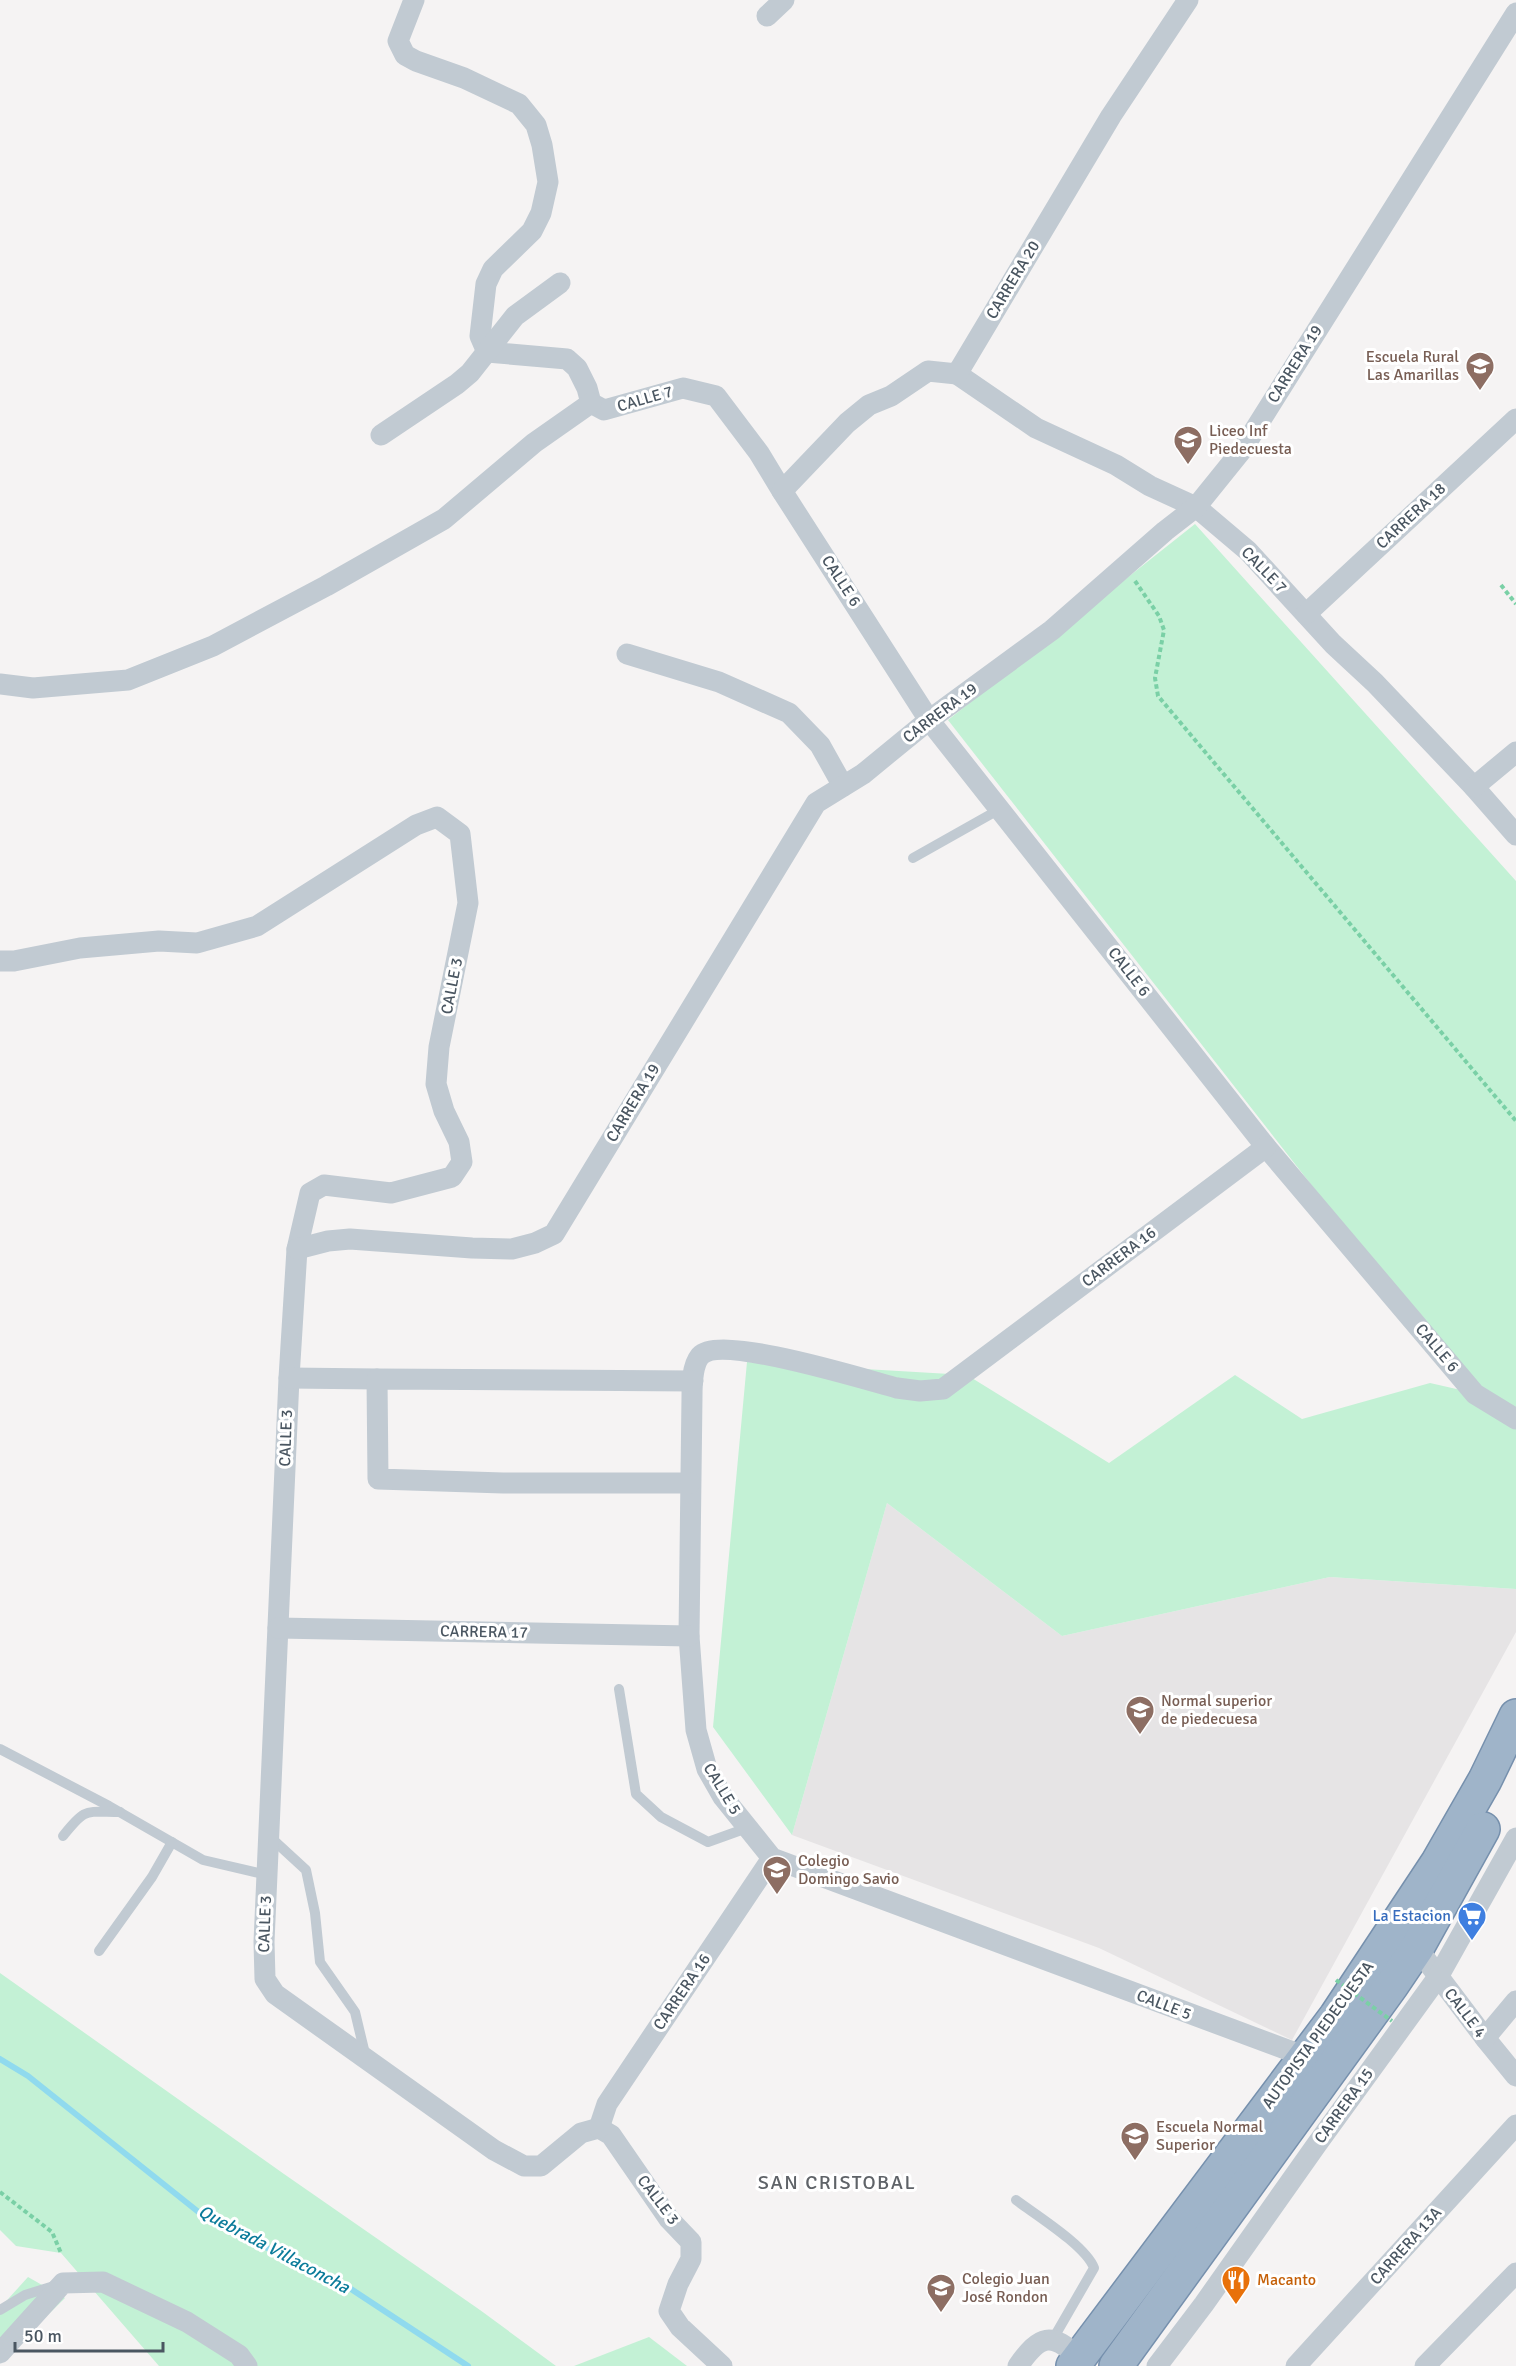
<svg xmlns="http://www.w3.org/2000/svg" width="1516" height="2366" font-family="Signika,sans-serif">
<rect width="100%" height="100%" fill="#f5f3f3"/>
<!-- education -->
<path fill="#e6e4e5" d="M887,1503L1062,1636L1330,1577L1516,1589V1632L1292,2040L1099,1948L792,1835Z"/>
<!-- green -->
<g fill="#c3f1d5">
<path d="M1195,524L1516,881V1589L1330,1577L1062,1636L887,1503L792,1835L713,1727L747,1362L967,1375L1109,1463L1235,1375L1302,1419L1430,1383L1474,1393L948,720Z"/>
<path d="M0,1973L284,2174L480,2310L556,2366H159L61,2253L16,2246L0,2230Z"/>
<path d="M28,2277L65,2298L0,2362V2308Z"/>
<path d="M649,2337L687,2366H574Z"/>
</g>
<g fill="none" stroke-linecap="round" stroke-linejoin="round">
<!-- stream -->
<path stroke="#90daee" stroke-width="6" d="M0,2059L28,2076L206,2218L351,2289L468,2366"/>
<!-- trunk casing -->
<g stroke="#7690ad" stroke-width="36">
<g id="trunk">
<path d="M1073,2366L1336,2016L1438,1862L1485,1780L1516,1716"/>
<path d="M1116,2366L1392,1985L1417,1948L1483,1829"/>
</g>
</g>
<!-- path -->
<g stroke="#7ad0a6" stroke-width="4" stroke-dasharray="4.5 3" stroke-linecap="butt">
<path d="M1135,581L1159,616L1164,630L1155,678L1158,696L1516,1121"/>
<path d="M1501,585L1516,604"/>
<path d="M0,2192L52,2232L61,2253"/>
</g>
<!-- service -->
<g stroke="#c1cad2" stroke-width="10">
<path d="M913,858L1000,809"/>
<path d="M619,1689L636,1794L661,1817L708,1842L747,1828"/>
<path d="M0,1749L109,1806L203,1860L267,1875"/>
<path d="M63,1836C86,1807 85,1812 120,1812"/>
<path d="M269,1836L306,1870L315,1913L320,1962L355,2012L366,2058"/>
<path d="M99,1951L152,1877L172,1842"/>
<path d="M1016,2200C1036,2215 1086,2246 1094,2268L1053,2339"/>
<path d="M0,2310L25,2295L57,2285"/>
</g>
<!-- minor -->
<g stroke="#c1cad2" stroke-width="21">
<path d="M414,0L398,41L405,55L416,61L464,78L519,104L536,125L542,145L548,182L541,213L532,231L493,269L486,284L480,336L487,352"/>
<path d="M767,16L784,0"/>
<path d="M487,352L567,359L577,368L587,388L591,403L604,410L683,388L716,396L759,453L782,491L929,720L1266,1147L1475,1394L1516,1419"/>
<path d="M957,374L1036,428L1116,465L1150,486L1196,507L1248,551L1333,644L1375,683L1474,787L1516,835"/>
<path d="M381,435L457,384L470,373L515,316L560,283"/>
<path d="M782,491L847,423L869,405L891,396L928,371L957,374L1111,116L1188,0"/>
<path d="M1306,614L1516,419"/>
<path d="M627,654L719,682L789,713L820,745L843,786"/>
<path d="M0,684L33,688L128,680L213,646L326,586L444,519L534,443L591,403"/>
<path d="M1474,787L1516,752"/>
<path d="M0,961H14L80,948L159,941L197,943L257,926L416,825L437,817L460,834L468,903L439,1047L436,1084L444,1111L459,1142L462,1162L452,1177L391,1193L324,1185L310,1193L297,1249L289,1378L264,1942L265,1979L275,1994L494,2150L524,2166H541L581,2133L599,2128L611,2135L669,2219L691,2242V2259L678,2284L669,2311L680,2327L722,2366"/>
<path d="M1266,1147L943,1389L920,1391L897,1388C866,1380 720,1334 700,1356C692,1366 692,1384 692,1396L689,1636L696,1730L707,1769L723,1797L772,1858L1304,2056"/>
<path d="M297,1249L328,1241L350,1239L472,1248L512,1249L535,1243L554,1234L816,803L863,774L929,720L1052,630L1165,531L1196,507L1242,450L1516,13"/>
<path d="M289,1378L377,1379"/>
<path d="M690,1483H503L378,1479L377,1379L693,1381"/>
<path d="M278,1628L689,1636"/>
<path d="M1417,1948L1485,2038L1516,2076"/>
<path d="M1485,2038L1516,2001"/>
<path d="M599,2128L607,2104L772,1858"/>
<path d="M0,2353L63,2283L103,2282L187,2322L239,2355L247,2366"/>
<path d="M1018,2366C1040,2335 1051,2331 1079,2358"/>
<path d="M1157,2366L1204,2304L1317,2144L1438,1977L1516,1838"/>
<path d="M1296,2366L1516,2125"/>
<path d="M1425,2366L1516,2273"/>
</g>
<!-- trunk -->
<use href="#trunk" stroke="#9fb4c9" stroke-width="33"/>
<!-- path-bridge -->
<path stroke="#7ad0a6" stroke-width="4" stroke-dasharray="4.5 3" stroke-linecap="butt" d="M1336,1980L1392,2021"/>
</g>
<!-- icons -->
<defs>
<g id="school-pin" transform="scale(1.5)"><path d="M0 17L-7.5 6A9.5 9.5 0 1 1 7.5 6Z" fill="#8d6e63" stroke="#fff"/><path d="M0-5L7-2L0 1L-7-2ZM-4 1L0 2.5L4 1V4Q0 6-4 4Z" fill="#fff"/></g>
<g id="supermarket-pin" transform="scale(1.5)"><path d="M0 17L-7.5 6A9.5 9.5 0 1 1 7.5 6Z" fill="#3f7fe0" stroke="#fff"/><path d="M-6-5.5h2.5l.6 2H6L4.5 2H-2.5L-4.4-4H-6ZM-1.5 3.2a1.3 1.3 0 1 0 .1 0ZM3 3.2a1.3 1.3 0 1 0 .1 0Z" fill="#fff"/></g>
<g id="restaurant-pin" transform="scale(1.5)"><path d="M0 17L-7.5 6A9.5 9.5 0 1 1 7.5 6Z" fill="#e8710a" stroke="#fff"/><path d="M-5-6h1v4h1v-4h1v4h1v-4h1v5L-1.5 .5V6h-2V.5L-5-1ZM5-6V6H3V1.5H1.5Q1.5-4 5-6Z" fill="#fff"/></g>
</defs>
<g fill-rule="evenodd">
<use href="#school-pin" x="1480" y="366"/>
<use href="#school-pin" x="1188" y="440"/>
<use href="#school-pin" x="1140" y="1710"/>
<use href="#school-pin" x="777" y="1870"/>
<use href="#supermarket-pin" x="1472" y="1916"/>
<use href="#school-pin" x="1135" y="2136"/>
<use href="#restaurant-pin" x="1236" y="2280"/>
<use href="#school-pin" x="941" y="2288"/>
</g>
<g text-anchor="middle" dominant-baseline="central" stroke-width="6" stroke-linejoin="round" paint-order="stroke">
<!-- street labels -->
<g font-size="16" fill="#4a5661" stroke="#fff">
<text transform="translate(1013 280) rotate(-59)">CARRERA 20</text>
<text transform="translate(1295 364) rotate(-58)">CARRERA 19</text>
<text transform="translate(645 399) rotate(-16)">CALLE 7</text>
<text transform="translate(1411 516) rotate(-43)">CARRERA 18</text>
<text transform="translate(1264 570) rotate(46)">CALLE 7</text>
<text transform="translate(841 581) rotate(57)">CALLE 6</text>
<text transform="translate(940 713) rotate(-37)">CARRERA 19</text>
<text transform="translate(1129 972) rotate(52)">CALLE 6</text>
<text transform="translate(452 986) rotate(-79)">CALLE 3</text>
<text transform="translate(633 1103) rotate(-59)">CARRERA 19</text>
<text transform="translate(1119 1257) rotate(-37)">CARRERA 16</text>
<text transform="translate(1437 1348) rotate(50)">CALLE 6</text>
<text transform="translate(286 1438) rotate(-88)">CALLE 3</text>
<text transform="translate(484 1632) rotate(1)">CARRERA 17</text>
<text transform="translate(722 1789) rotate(59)">CALLE 5</text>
<text transform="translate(265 1924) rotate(-88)">CALLE 3</text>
<text transform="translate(682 1992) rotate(-56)">CARRERA 16</text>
<text transform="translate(1164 2005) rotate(21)">CALLE 5</text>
<text transform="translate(1465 2013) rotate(53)">CALLE 4</text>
<text transform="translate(1318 2035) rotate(-54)">AUTOPISTA PIEDECUESTA</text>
<text transform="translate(1344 2106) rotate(-54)">CARRERA 15</text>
<text transform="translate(658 2200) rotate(53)">CALLE 3</text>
<text transform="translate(1406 2246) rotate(-48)">CARRERA 13A</text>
</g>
<!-- education labels -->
<g font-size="16" fill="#785e54" stroke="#fff" text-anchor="start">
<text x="1459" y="357" text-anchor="end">Escuela Rural<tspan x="1459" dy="18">Las Amarillas</tspan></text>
<text x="1209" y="431">Liceo Inf<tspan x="1209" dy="18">Piedecuesta</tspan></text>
<text x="1161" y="1701">Normal superior<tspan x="1161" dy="18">de piedecuesa</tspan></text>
<text x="798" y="1861">Colegio<tspan x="798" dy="18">Domingo Savio</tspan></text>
<text x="1156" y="2127">Escuela Normal<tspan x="1156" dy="18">Superior</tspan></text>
<text x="962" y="2279">Colegio Juan<tspan x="962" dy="18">José Rondon</tspan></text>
</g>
<!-- shop labels -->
<g font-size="16" fill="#366cbe" stroke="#fff" text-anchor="end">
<text x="1451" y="1916">La Estacion</text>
</g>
<!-- food labels -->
<g font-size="16" fill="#c56008" stroke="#fff" text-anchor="start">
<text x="1257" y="2280">Macanto</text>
</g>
<!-- water labels -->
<g font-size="18" font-style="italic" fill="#0c7c9b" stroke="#fff">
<text transform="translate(274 2249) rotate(28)">Quebrada Villaconcha</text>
</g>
<!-- quarter labels -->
<g font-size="20" letter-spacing="1.5" fill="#5f6368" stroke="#fff">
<text x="837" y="2182">SAN CRISTOBAL</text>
</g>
</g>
<!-- scale -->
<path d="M15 2342v9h148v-9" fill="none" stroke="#4a5661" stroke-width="3"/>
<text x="24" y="2342" font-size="18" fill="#4a5661" stroke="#ffffff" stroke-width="4.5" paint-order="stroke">50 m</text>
</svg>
